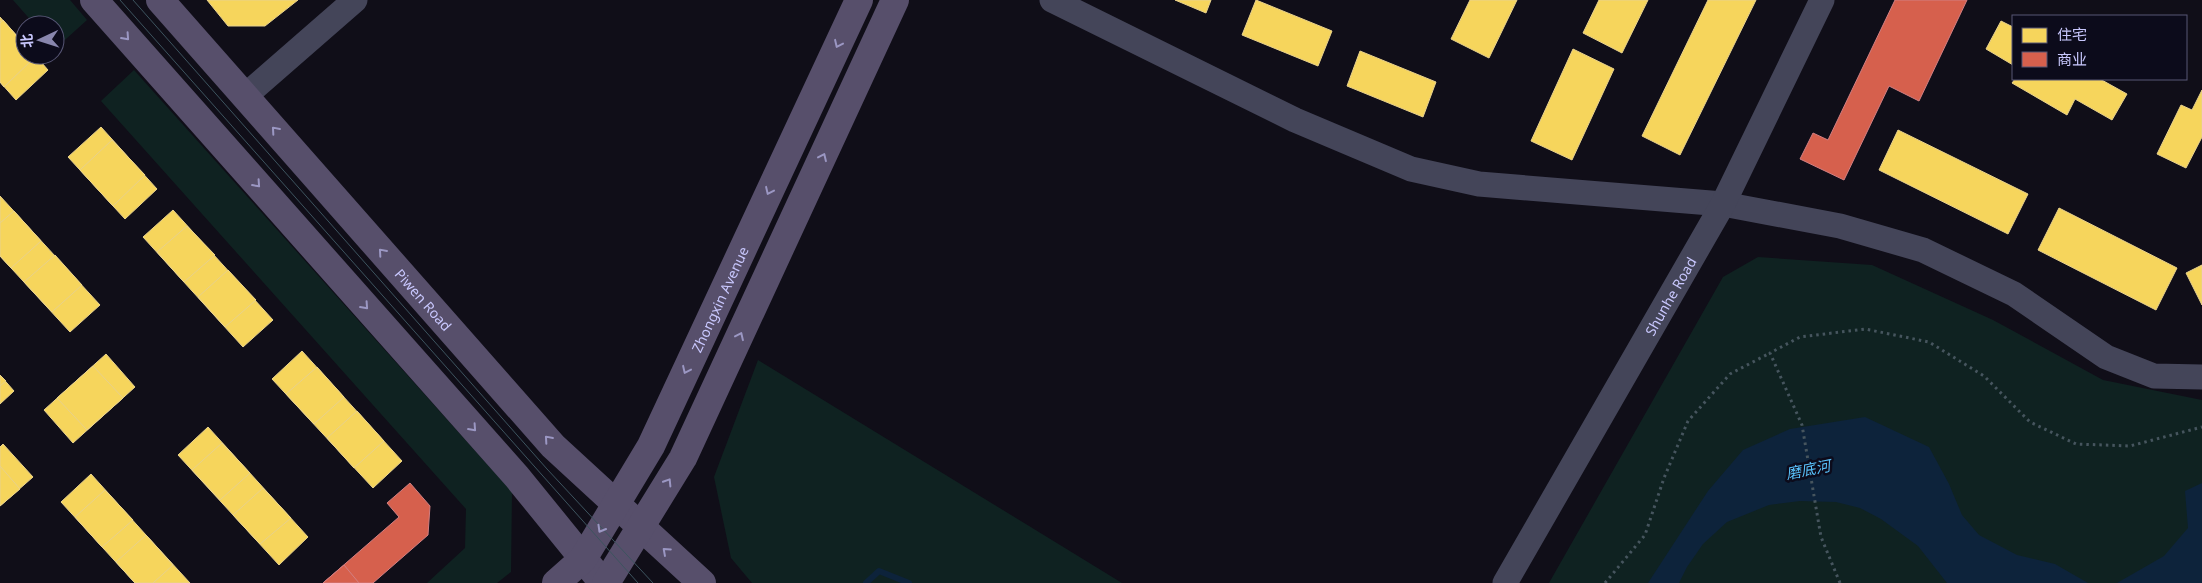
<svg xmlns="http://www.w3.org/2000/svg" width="2202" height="583" font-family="'Noto Sans','Noto Sans SC',sans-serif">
<rect width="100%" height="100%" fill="#100e18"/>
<!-- green -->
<g fill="#0f2221">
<path d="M13,0H70L87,20L56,48L55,25H35Z"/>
<path d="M134,70L512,492L511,572L497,583H427L465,548L466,509L101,101Z"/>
<path d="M1758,257L1872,265L1993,320L2103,380L2202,400V583H1549L1723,277Z"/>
<path d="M758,360L1122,583H752L731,558L714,477Z"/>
</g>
<!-- water -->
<g fill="#0d233b">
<path d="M1865,417L1929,447L1949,484L1962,515L1979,535L2017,555L2055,564L2088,583H1947L1918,546L1881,519L1860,508L1836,502L1800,501L1769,505L1727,522L1703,544L1687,567L1679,583H1648L1708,491L1743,450L1790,429Z"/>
<path d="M2202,483V583H2117L2164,556L2188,528L2185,491Z"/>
</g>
<!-- homes -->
<g fill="#f6d55c" stroke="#e8d18c">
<path d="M207,0H298L265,26H228Z"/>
<path d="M1175,0H1211L1206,13Z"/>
<path d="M1256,0L1332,31L1318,66L1242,35Z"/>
<path d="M1470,0H1517L1489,58L1451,39Z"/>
<path d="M1599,0H1648L1622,53L1583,33Z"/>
<path d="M1708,0H1756L1680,155L1642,136Z"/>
<path d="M0,17L25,45V55H35L48,70L16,100L0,82Z"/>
<path d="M3,20L25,45V55L36,56L4,87L0,82V23Z"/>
<path d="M2001,21L2013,27V65L1986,49Z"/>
<path d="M1573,49L1614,69L1572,160L1531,141Z"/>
<path d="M1360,51L1436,82L1423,117L1347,86Z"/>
<path d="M2015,79H2100L2127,94L2112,120L2075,99L2067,115L2012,83Z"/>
<path d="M2202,90V137L2186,168L2157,154L2181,105L2192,110Z"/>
<path d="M101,127L157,189L125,219L68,157Z"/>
<path d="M1898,130L2028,194L2008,234L1879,170Z"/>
<path d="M112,140L145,175L113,206L80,170Z"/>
<path d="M0,196L100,305L70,332L0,256Z"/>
<path d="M2059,208L2177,268L2156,310L2038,250Z"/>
<path d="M173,210L273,320L243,347L143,237Z"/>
<path d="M14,211L41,241L11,268L0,256V223Z"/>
<path d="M187,226L215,255L184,282L157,252Z"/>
<path d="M55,255L82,285L52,312L24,282Z"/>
<path d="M2202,265V305L2186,273Z"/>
<path d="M228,270L256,300L225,327L198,297Z"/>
<path d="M302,351L402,461L373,488L272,379Z"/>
<path d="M106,354L135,387L73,443L44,410Z"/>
<path d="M93,366L123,398L87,430L57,398Z"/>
<path d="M317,367L344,397L314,424L286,394Z"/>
<path d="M0,375L14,391L0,404Z"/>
<path d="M0,375L6,381L0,386Z"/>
<path d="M357,411L384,441L354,468L327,438Z"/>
<path d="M208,427L308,537L279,565L178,455Z"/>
<path d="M222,443L250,473L220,500L192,470Z"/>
<path d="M3,444L33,477L0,506V447Z"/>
<path d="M0,466L20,489L0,506Z"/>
<path d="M91,474L146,535L190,583H135L61,502Z"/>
<path d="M263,488L291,518L260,544L233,515Z"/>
<path d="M105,490L133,520L102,547L75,517Z"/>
<path d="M146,535L173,565L153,583H135L116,562Z"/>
</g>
<!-- shops -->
<g fill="#d6604d" stroke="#d27f82">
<path d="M1895,0H1967L1919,101L1889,86L1844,180L1800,159L1813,133L1828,140Z"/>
<path d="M410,483L430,506L428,535L373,583H323L399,517L387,503Z"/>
<path d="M344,565L359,583H323Z"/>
</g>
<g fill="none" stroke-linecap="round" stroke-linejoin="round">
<!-- stream -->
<path stroke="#0d233b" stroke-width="6" d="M866,583L879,571L909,583"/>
<!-- path -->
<g stroke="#46555e" stroke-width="3" stroke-dasharray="2.5 4" stroke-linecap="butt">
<path d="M1605,583L1645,535L1664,478L1688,421L1730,374L1770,353"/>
<path d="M1840,583L1821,537L1802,425L1770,353L1800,337L1865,329L1929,342L1984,376L2030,422L2076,444L2130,446L2202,427"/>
</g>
<!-- minor -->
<g stroke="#444559" stroke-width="25">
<path d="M1052,0L1295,120L1411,169L1479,184L1723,204L1840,226L1923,250L2014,294L2106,357L2154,376L2202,377"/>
<path d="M245,96L355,0"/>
<path id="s1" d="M1505,583L1723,204L1822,0"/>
</g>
<!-- major -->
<g stroke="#574f6b" stroke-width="28">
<path d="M94,0L517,477L603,583"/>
<path id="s2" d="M160,0L553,446L702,583"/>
<path id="s3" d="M556,583L583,559L651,446L859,0"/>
<path d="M606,583L683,458L895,0"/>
</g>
<!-- tram -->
<g stroke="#3d545f" stroke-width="1">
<path d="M120,0L638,583"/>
<path d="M133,0L547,469L653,583"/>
</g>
</g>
<!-- one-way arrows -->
<defs><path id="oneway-chevron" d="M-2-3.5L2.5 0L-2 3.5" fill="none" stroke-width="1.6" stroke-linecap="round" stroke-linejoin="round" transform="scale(1.25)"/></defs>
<g stroke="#9b97c3">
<use href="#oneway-chevron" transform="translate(126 37) rotate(48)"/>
<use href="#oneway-chevron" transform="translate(838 44) rotate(115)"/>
<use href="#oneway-chevron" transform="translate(275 130) rotate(-131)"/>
<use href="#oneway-chevron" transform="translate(823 157) rotate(-65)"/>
<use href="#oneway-chevron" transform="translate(257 184) rotate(48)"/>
<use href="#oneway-chevron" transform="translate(769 191) rotate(115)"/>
<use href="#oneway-chevron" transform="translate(382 252) rotate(-131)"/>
<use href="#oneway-chevron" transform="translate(365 306) rotate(48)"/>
<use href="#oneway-chevron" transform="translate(740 336) rotate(-65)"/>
<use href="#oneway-chevron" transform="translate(686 370) rotate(115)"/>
<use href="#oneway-chevron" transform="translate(473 428) rotate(48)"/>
<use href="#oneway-chevron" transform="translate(548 439) rotate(-131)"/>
<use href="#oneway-chevron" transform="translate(668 482) rotate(-58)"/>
<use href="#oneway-chevron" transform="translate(601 529) rotate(120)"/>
<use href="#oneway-chevron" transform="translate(666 551) rotate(-138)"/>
</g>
<g text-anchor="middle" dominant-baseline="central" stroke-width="5" stroke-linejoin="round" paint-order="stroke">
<!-- street labels -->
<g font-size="14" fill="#c8c7fd" stroke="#0c0b1b">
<text stroke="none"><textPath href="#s1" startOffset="331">Shunhe Road</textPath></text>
<text stroke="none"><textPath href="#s2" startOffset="399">Piwen Road</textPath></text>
<text stroke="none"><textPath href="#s3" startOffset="330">Zhongxin Avenue</textPath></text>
</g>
<!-- water labels -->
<g font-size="15" font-style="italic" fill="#59c1fa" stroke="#0c0b1b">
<text transform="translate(1808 469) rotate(-11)">磨底河</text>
</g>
</g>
<!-- legend -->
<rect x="2012" y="15" width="175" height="65" fill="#0c0b1b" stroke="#575675"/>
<rect x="2022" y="28" width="25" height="15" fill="#f6d55c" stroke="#575675"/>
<text x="2057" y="40" font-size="15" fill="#c8c7fd">住宅</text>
<rect x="2022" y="52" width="25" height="15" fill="#d6604d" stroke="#575675"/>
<text x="2057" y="65" font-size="15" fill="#c8c7fd">商业</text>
<!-- north arrow -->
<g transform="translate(40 40) rotate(266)"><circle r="24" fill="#0c0b1b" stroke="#575675"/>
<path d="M0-4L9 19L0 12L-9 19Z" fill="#8886ad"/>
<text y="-8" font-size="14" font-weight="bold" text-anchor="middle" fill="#c8c7fd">北</text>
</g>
</svg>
